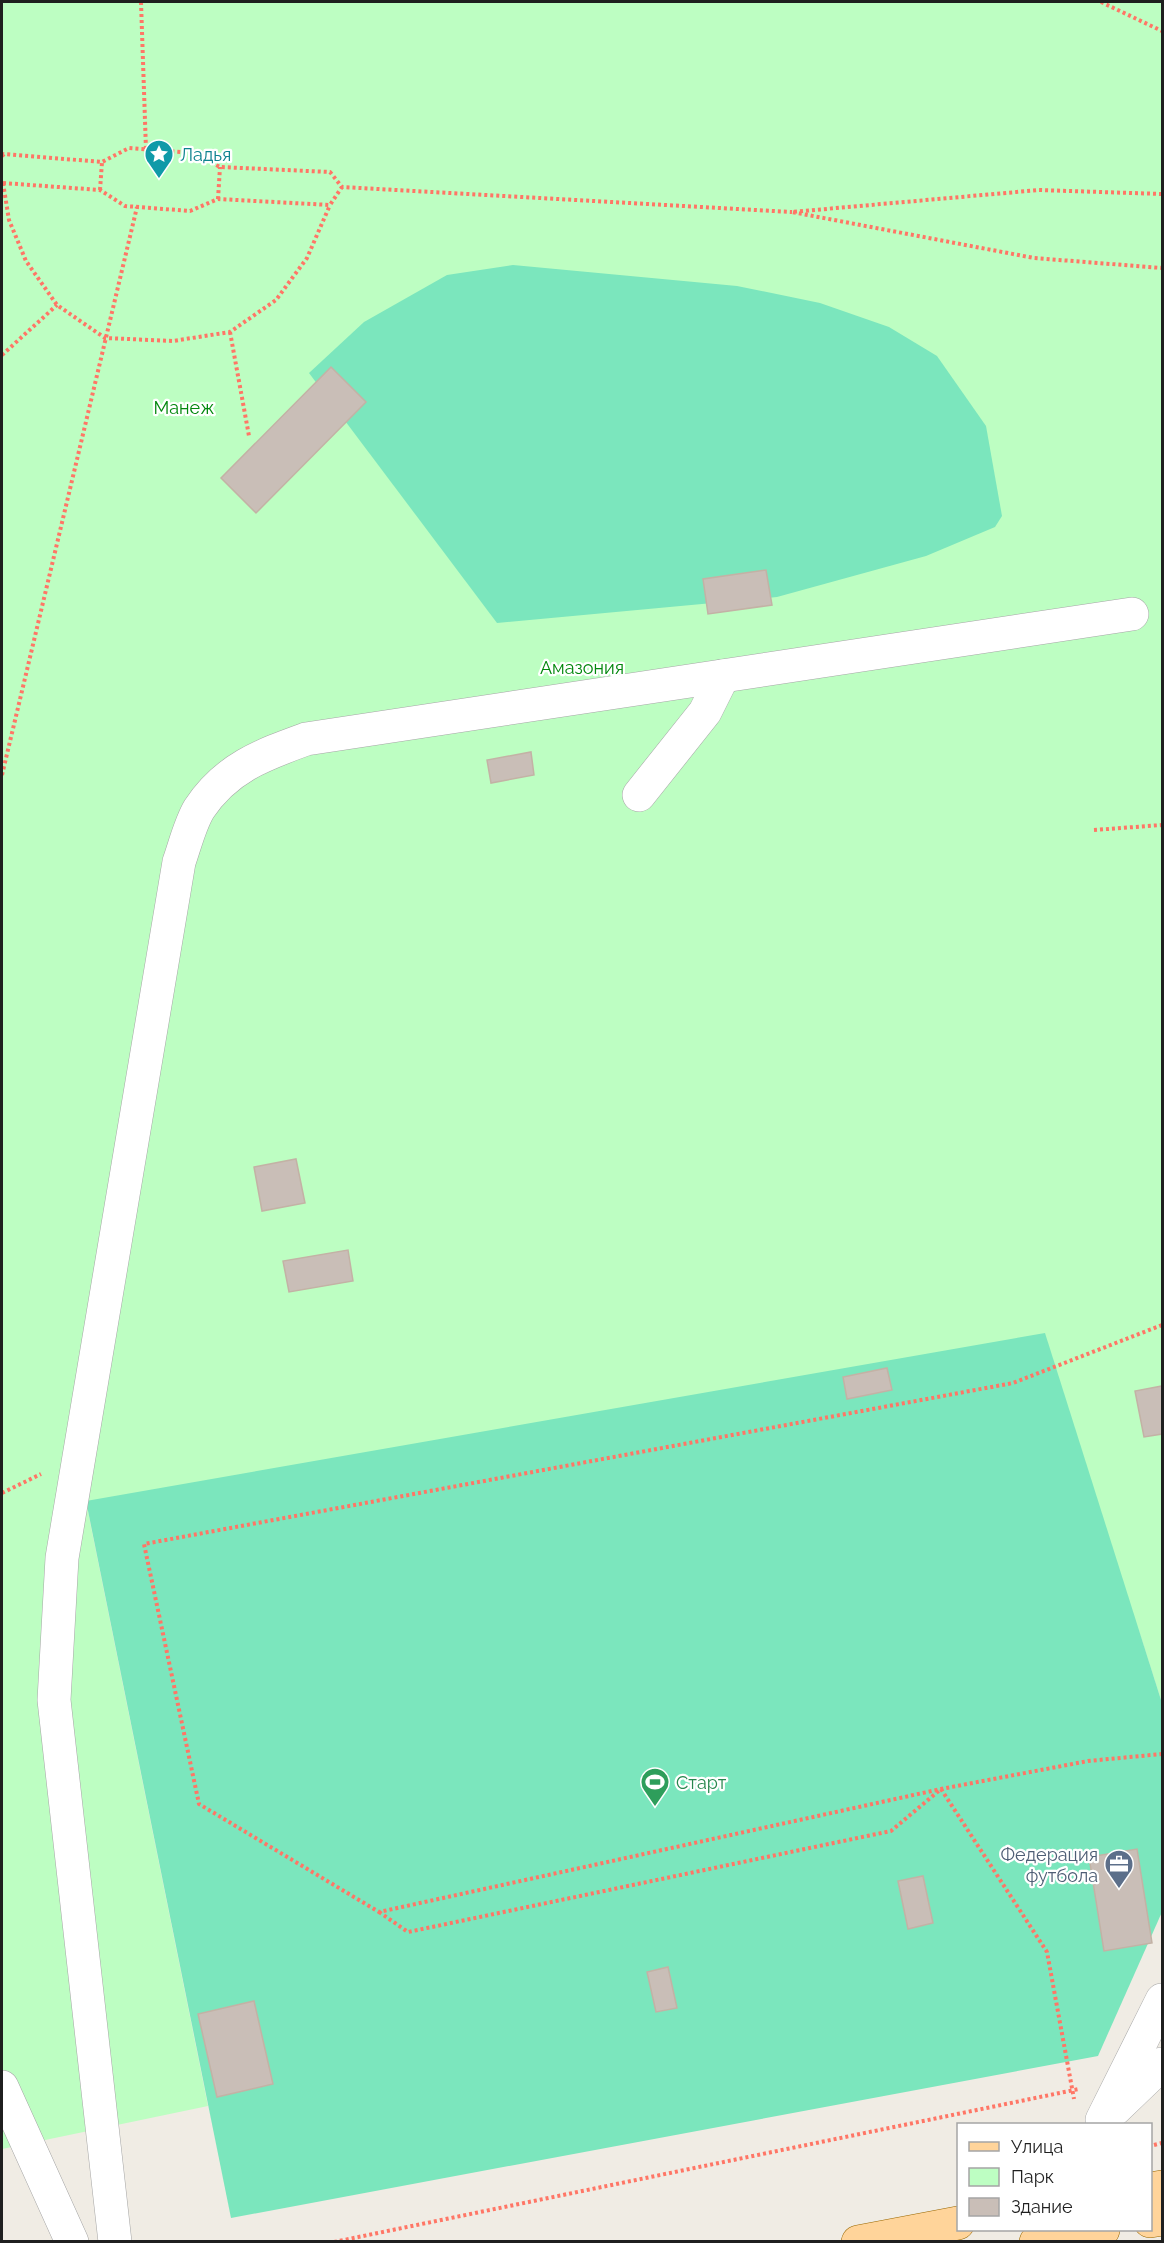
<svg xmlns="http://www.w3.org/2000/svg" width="1164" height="2243" font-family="Raleway,sans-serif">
<rect width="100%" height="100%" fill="#f0ece4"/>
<!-- park -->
<path fill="#bdfec2" d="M2,2H1162V1703L1139,1631L86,1502L208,2106L2,2149Z"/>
<!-- pitch -->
<g fill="#7be6bd">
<path d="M513,265L737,286L820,303L889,327L937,356L986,426L1002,516L995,527L926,556L777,597L497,623L309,373L364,322L447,275Z"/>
<path d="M1045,1333L1162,1703V1912L1098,2056L231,2218L86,1501Z"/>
</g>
<!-- building -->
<g fill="#c9beb7" stroke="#c3b2a5" stroke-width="1.5">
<path d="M331,367L366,402L256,513L221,478Z"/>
<path d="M766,570L772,605L708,614L703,579Z"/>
<path d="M531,752L534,775L491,783L487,760Z"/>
<path d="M296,1159L305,1203L262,1211L254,1167Z"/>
<path d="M348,1250L353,1281L289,1292L283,1261Z"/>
<path d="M887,1368L892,1390L847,1399L843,1377Z"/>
<path d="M1162,1386V1434L1144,1437L1135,1391Z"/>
<path d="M1137,1849L1152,1943L1104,1951L1089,1857Z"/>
<path d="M923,1876L933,1923L908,1929L898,1881Z"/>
<path d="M668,1967L677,2008L656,2012L647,1972Z"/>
<path d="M254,2001L273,2084L217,2097L198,2014Z"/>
</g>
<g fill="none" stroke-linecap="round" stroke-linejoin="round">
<!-- minor casing -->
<g stroke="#a6a6a6" stroke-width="34">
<g id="minor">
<path d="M639,795L705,712L723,676"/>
<path d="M2,2087L72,2242"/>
<path d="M1115,2109L1162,2064"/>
<path d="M1102,2120L1162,2000"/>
<path d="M115,2242L54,1700L62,1558L179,862C185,845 190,824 199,809C226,768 262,755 306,739L1132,614"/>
</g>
</g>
<!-- major casing -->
<g stroke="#996700" stroke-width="34">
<g id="major">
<path d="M1150,2189L1162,2187"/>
<path d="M1150,2221L1162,2219"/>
<path d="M858,2242L958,2223"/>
<path d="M1036,2242L1103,2230"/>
</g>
</g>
<!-- path -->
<g stroke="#ff7666" stroke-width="4" stroke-dasharray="3 3" stroke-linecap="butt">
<path d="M141,2L146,150"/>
<path d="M1101,2L1162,31"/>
<path d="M2,156L4,154L102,162L129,148L193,153L220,167L330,172L342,187L792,212"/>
<path d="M3,183L9,220L26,261L57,305L105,338L173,341L230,332L276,300L307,258L330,205"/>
<path d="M3,183L100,190L125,206L190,211L218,199L330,205L342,187"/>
<path d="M100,190L102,162"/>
<path d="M1162,194L1039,190L792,212L1034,258L1162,268"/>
<path d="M218,199L220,167"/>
<path d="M230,332L249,436"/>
<path d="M2,355L57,305"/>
<path d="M2,775L137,207"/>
<path d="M1094,830L1162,825"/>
<path d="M1162,1325L1013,1383L144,1544L199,1804L379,1912L941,1789L1088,1761L1162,1754"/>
<path d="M2,1493L41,1474"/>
<path d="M941,1789L1047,1952L1074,2099"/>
<path d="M379,1912L408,1932L891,1831L941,1789"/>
<path d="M1154,2145L1162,2143"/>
<path d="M334,2242L1079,2089"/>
</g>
<!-- minor -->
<use href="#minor" stroke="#fff" stroke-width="33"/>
<!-- major -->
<use href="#major" stroke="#ffd49a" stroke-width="33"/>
</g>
<!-- icons -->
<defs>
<g id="sight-pin" transform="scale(1.5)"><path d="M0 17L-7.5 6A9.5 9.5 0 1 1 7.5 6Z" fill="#0f9aa8" stroke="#fff"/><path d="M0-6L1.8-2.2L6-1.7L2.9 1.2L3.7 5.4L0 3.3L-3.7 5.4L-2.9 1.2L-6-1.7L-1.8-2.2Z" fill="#fff"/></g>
<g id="stadium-pin" transform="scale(1.5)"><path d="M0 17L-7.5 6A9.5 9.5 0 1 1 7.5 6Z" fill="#2e9e5b" stroke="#fff"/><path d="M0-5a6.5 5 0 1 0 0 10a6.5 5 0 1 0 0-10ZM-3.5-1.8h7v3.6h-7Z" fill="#fff"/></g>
<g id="office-pin" transform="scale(1.5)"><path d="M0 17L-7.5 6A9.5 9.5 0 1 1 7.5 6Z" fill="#5c6f8a" stroke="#fff"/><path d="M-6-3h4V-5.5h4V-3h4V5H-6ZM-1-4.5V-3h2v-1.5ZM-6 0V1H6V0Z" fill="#fff"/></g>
</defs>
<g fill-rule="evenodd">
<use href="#sight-pin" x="159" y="154"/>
<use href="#stadium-pin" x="655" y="1782"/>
<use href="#office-pin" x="1119" y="1864"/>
</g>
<g text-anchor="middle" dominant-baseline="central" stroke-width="4.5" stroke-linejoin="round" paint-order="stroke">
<!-- culture labels -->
<g font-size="18" fill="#0d838f" stroke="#fff" text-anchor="start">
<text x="180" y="154">Ладья</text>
</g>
<!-- park labels -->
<g font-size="18" fill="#02870d" stroke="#fff">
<text x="184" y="407">Манеж</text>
<text x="582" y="667">Амазония</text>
</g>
<!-- leisure labels -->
<g font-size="18" fill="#27864d" stroke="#fff" text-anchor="start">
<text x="676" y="1782">Старт</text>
</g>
<!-- service labels -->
<g font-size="18" fill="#4e5e75" stroke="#fff" text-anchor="end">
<text x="1098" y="1854">Федерация<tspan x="1098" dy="21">футбола</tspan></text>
</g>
</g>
<!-- border -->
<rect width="1164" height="2243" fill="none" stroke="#1f1f1f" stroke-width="6"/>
<!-- legend -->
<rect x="957" y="2123" width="195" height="108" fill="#ffffff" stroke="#a5a5a5" stroke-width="1.5"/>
<rect x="969" y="2142" width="30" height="9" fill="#ffd49a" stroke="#a5a5a5" stroke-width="1.5"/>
<text x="1011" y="2153" font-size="18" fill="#1f1f1f">Улица</text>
<rect x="969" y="2168" width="30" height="18" fill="#bdfec2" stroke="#a5a5a5" stroke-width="1.5"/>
<text x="1011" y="2183" font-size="18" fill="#1f1f1f">Парк</text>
<rect x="969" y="2198" width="30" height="18" fill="#c9beb7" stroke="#a5a5a5" stroke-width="1.5"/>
<text x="1011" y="2213" font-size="18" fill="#1f1f1f">Здание</text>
</svg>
